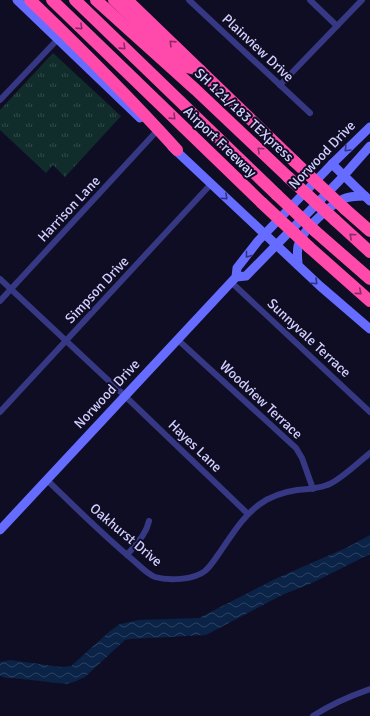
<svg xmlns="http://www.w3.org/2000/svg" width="370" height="716" font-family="Signika,sans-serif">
<defs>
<pattern id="grass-tufts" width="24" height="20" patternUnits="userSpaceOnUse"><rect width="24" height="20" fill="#102d2b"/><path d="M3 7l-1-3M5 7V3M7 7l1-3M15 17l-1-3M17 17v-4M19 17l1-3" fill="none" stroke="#324a4b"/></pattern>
<pattern id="water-waves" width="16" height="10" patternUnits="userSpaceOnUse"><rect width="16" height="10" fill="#0a2346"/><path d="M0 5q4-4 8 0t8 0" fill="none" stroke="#2d4262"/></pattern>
</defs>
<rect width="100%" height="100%" fill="#0f0d23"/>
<!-- grass -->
<path fill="url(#grass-tufts)" d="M53,53L121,116L65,177L53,165L46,173L0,130V110Z"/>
<!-- water -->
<path fill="url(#water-waves)" d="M370,535V554L312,583L282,595L206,635L130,639L125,640L85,677L74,682L66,684L13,678H6L0,676V662L10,660L61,667L71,666L110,631L120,624L139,620L199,618L275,579L348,547Z"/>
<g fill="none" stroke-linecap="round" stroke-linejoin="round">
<!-- street -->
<g stroke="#363884" stroke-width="6">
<path d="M189,0L310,113"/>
<path d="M310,0L337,26"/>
<path d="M280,85L362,0"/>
<path d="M0,100L58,39"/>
<path d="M0,279L125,396L248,514"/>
<path d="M231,282L370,412"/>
<path d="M0,301L155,133"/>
<path d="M177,339L296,448L302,458L313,489"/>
<path d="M0,412L211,184"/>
<path d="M47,480C75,507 103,535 133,560C140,566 147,574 155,577C168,581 194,580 205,571C211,566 215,559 220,552C232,535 243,516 260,504C271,496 284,492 297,490C307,489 317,489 327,485C338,482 360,461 370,453"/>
<path d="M127,555C136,544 146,535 149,521"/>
<path d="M313,716C331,704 350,696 370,689"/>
</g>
<!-- secondary -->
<g stroke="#666cff" stroke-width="9">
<path d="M17,0L140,118"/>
<path d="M172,147L320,286L370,329"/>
<path d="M332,164L370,201"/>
<path d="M298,265C298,258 296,250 299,243C303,230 330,205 343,199C349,196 358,196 365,196"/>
<path d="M236,277L246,276L339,181L370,146"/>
<path d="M0,530L236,277L237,268L258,241L332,164L370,127"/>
</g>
<!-- highway -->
<g stroke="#ff4aac" stroke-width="12">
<path d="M30,0C81,49 130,98 177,150"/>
<path d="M52,0L262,203"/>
<path d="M75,0L277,195"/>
<path d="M96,0L196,90L288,177"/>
<path d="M114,0L131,16L182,66L200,70"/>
<path d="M127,0L295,162"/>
<path d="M345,209L370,231"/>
<path d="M335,220L370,252"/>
<path d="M315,231L370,279"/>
<path d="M309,247L370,301"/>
</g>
<!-- highway-bridge -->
<g stroke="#ff4aac" stroke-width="12">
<path d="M295,162L345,209"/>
<path d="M288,177L335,220"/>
<path d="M277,195L315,231"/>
<path d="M262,203L309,247"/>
</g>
</g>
<!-- one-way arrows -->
<defs><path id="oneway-chevron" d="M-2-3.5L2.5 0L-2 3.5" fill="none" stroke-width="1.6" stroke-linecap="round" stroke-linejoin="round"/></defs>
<g stroke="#872c68">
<use href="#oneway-chevron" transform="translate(80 27) rotate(44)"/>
<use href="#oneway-chevron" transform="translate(172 43) rotate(-136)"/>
<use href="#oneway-chevron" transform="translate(123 47) rotate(44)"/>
<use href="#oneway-chevron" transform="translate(173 117) rotate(44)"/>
<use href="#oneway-chevron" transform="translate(260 150) rotate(-137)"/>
<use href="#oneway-chevron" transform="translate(352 236) rotate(-138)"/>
<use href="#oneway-chevron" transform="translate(359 292) rotate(41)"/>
</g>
<g stroke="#32337b">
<use href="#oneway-chevron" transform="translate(347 149) rotate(135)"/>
<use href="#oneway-chevron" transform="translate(225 197) rotate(43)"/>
<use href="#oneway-chevron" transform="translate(248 255) rotate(128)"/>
<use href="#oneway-chevron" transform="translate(315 282) rotate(44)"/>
</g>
<g text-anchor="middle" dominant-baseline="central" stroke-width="4" stroke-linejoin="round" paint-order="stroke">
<!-- street labels -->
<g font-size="14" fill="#d2cfff" stroke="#0f0d23">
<text transform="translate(258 48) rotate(43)">Plainview Drive</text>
<text transform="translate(244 115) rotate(43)">SH 121/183 TEXpress</text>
<text transform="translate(220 142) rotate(44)">Airport Freeway</text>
<text transform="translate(322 155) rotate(-46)">Norwood Drive</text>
<text transform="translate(69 209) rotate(-47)">Harrison Lane</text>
<text transform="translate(97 290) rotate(-47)">Simpson Drive</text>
<text transform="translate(309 338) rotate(43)">Sunnyvale Terrace</text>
<text transform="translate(107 394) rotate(-47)">Norwood Drive</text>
<text transform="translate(261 400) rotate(43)">Woodview Terrace</text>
<text transform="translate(195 446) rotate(44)">Hayes Lane</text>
<text transform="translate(126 535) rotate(40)">Oakhurst Drive</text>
</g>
</g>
</svg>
